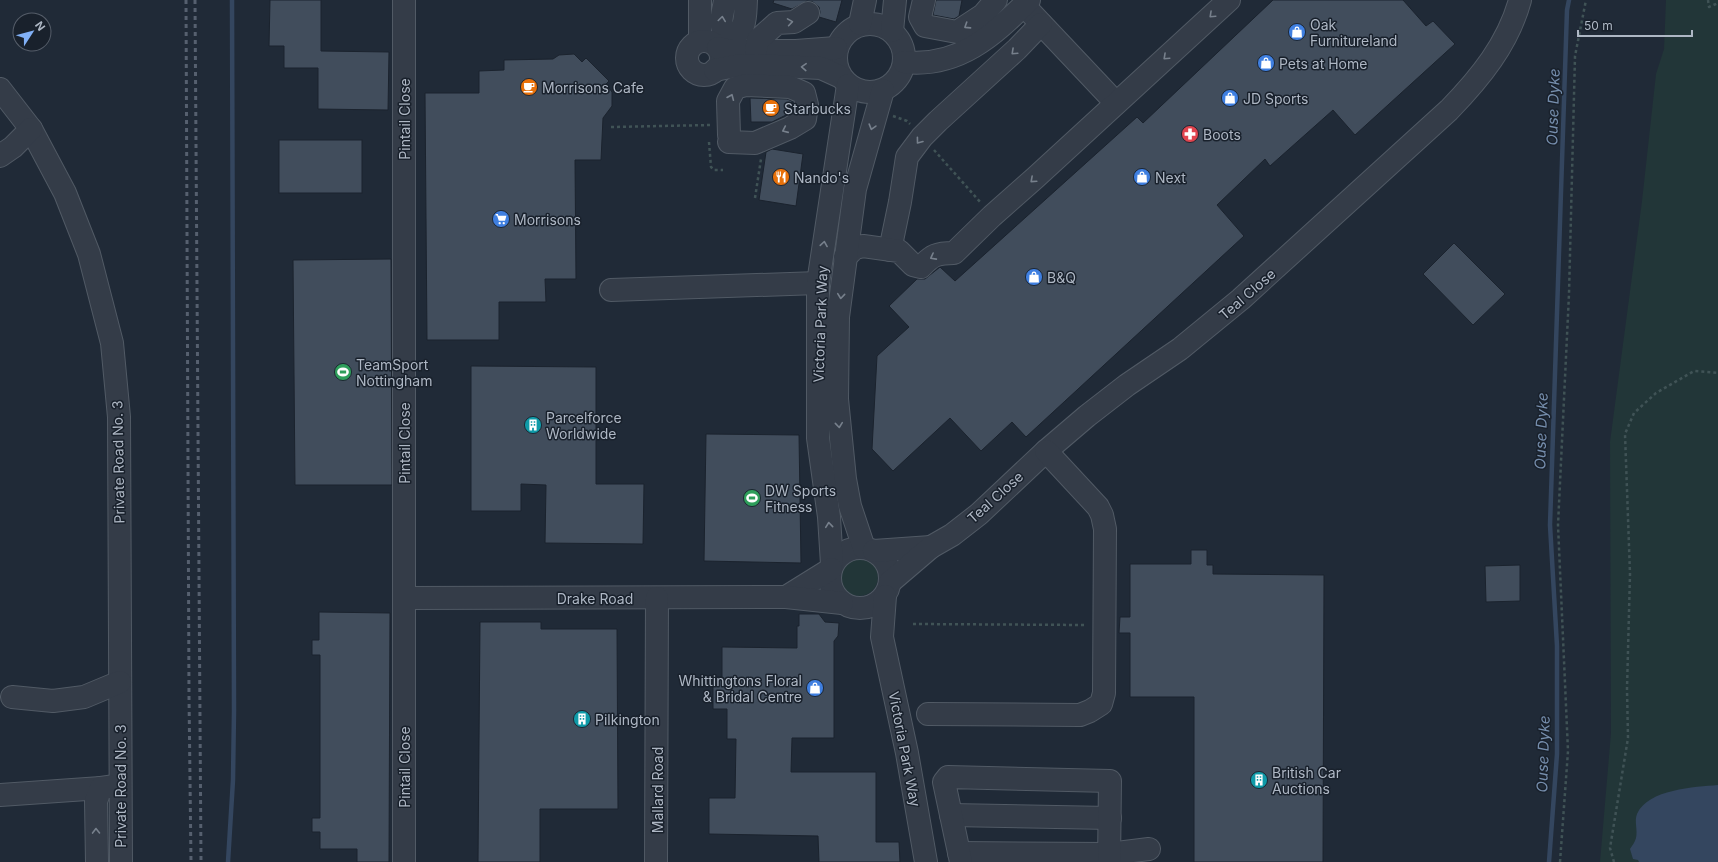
<svg xmlns="http://www.w3.org/2000/svg" width="1718" height="862" font-family="Inter,sans-serif">
<rect width="100%" height="100%" fill="#202a37"/>
<!-- green -->
<g fill="#223638">
<path d="M1666,0H1718V862H1600L1611,733L1610,442L1642,201L1656,74L1664,49Z"/>
<circle cx="859" cy="577" r="19"/>
</g>
<!-- water -->
<path fill="#34465f" d="M1718,785V862H1639L1638,860L1633,859L1630,849C1632,846 1635,842 1636,838C1638,830 1634,821 1637,814C1648,789 1695,787 1718,785Z"/>
<g fill="none" stroke-linecap="round" stroke-linejoin="round">
<!-- stream -->
<g stroke="#34465f" stroke-width="4.5">
<path d="M228,862L233,780L234,711L232,0"/>
<path d="M1549,862L1557,754V646L1550,525L1567,10L1569,0"/>
</g>
</g>
<!-- building -->
<g fill="#414d5c" stroke="#1b232e">
<path d="M270,0H321V51L389,52L388,110L318,109V68H284V46H269Z"/>
<path d="M774,0H842L836,22L819,17L820,12L819,7L813,2L807,1L792,9L773,3Z"/>
<path d="M936,0H962L959,16L954,19L933,15Z"/>
<path d="M1273,0H1403L1426,26L1433,21L1455,44L1355,135L1333,110L1270,166L1265,159L1217,205L1244,236L1026,437L1012,422L981,451L950,418L893,471L872,449L877,356L909,327L889,306L917,279H925L940,267L955,281L1137,117L1143,123Z"/>
<path d="M574,54L582,62L586,58L609,81L606,84L612,92V106L603,118L601,160H575L576,279H545L546,302H499V340H427L425,93H479V71L504,70V60L553,59L559,55Z"/>
<path d="M750,98L787,99L792,101V112L772,122H751Z"/>
<rect x="279" y="140" width="83" height="53"/>
<path d="M772,149L803,154L796,206L759,200L766,152Z"/>
<path d="M1454,243L1505,294L1473,325L1423,274Z"/>
<path d="M391,259L392,485H295L293,260Z"/>
<path d="M471,366L596,367V484H644L643,544L545,543L546,485L521,484V511H471Z"/>
<path d="M706,434L799,435L801,563L704,561Z"/>
<path d="M1191,550H1207V565H1213V574L1324,575L1323,862H1194V697H1130V633H1119L1120,617H1130V564H1191Z"/>
<path d="M1520,565V601L1486,602L1485,566Z"/>
<path d="M319,612L390,613L389,862H357V849H320V832H312V818H320V655H312V640H319Z"/>
<path d="M799,614H819L825,622L839,623L838,636L834,641V738H792L791,772H876V842H899L900,862H819L818,836L709,834V798H735L736,739H727V709H713V677H722V647L797,648V626H799Z"/>
<path d="M480,622H541V629H617L618,809H540V862H478Z"/>
</g>
<g fill="none" stroke-linecap="round" stroke-linejoin="round">
<!-- minor casing -->
<g stroke="#515a65" stroke-width="24">
<g id="minor">
<path d="M725,0C723,16 716,25 729,37C747,33 745,16 746,0"/>
<path d="M924,0L920,17L925,26L957,32L983,15L996,0"/>
<path d="M1031,13L1116,103"/>
<circle cx="870" cy="58" r="34"/>
<path d="M860,24L865,0"/>
<path d="M892,31L895,0"/>
<path d="M700,41V0"/>
<circle cx="704" cy="58" r="17"/>
<path d="M718,48L731,51H796L836,48"/>
<path d="M756,50L758,40L777,23L794,22L808,13"/>
<path d="M904,62C958,68 993,36 1029,0"/>
<path d="M715,70L735,66L756,65L821,68L841,77"/>
<path d="M0,89L31,129L65,193L89,254L112,343L119,417L121,862"/>
<path d="M729,135L728,101L735,88L746,85L790,87L804,93L807,105L805,119L790,128L755,143L729,142"/>
<path d="M0,156L13,147L31,129"/>
<path d="M890,250L900,202L907,157L922,137L938,121L1017,49L1041,24"/>
<path d="M845,257L855,248L863,246L899,251L913,265L921,267C932,255 937,253 954,253L992,216L1035,178L1229,0"/>
<path d="M611,290L818,283"/>
<circle cx="860" cy="578" r="30"/>
<path d="M864,548L850,506L845,479L837,399L838,317L855,189L883,90"/>
<path d="M874,551L931,547"/>
<path d="M832,564L829,517L818,438V283L848,85"/>
<path d="M890,582L931,547L952,535L979,514L1046,451L1087,416L1127,385L1180,349L1241,299L1449,110C1480,78 1508,44 1520,0"/>
<path d="M885,596L882,637L907,753L926,862"/>
<path d="M786,597L831,569"/>
<path d="M405,598L786,597L842,603"/>
<path d="M12,697L53,701L84,697L120,682"/>
<path d="M928,714L1080,715L1090,711L1101,704L1104,693L1105,529L1102,515L1098,507L1046,451"/>
<path d="M0,795L101,788"/>
<path d="M951,815L1110,818"/>
<path d="M959,853L1109,854L1149,849"/>
<path d="M97,862L96,801L101,788L115,786"/>
<path d="M404,862V0"/>
<path d="M656,862L657,598"/>
<path d="M961,862L944,782L948,777L1110,781L1109,862"/>
</g>
</g>
<!-- path -->
<g stroke="#405356" stroke-width="2.5" stroke-dasharray="3 3" stroke-linecap="butt">
<path d="M1708,0L1709,7L1718,3"/>
<path d="M893,116L907,121L910,124"/>
<path d="M611,127L711,125"/>
<path d="M709,142L711,167L714,170H723"/>
<path d="M934,150L981,203"/>
<path d="M755,198L761,159"/>
<path d="M913,624L1086,625"/>
<path d="M1560,862L1568,751L1558,525L1569,294L1575,56L1586,0"/>
<path d="M1614,862L1610,848L1628,738L1627,689L1630,574L1625,434L1634,413L1656,393L1694,371L1718,373"/>
</g>
<!-- minor -->
<use href="#minor" stroke="#343c48" stroke-width="22"/>
<!-- rail -->
<g stroke="#56606f" stroke-width="3" stroke-dasharray="4 4" stroke-linecap="butt">
<path d="M186,0L189,696L191,862"/>
<path d="M195,0L201,862"/>
</g>
</g>
<!-- one-way arrows -->
<defs><path id="oneway-chevron" d="M-2-3.5L2.5 0L-2 3.5" fill="none" stroke-width="1.6" stroke-linecap="round" stroke-linejoin="round"/></defs>
<g stroke="#77808c">
<use href="#oneway-chevron" transform="translate(1212 15) rotate(137)"/>
<use href="#oneway-chevron" transform="translate(722 19) rotate(-82)"/>
<use href="#oneway-chevron" transform="translate(790 22) rotate(-9)"/>
<use href="#oneway-chevron" transform="translate(967 26) rotate(147)"/>
<use href="#oneway-chevron" transform="translate(1014 52) rotate(137)"/>
<use href="#oneway-chevron" transform="translate(1166 57) rotate(137)"/>
<use href="#oneway-chevron" transform="translate(804 67) rotate(-177)"/>
<use href="#oneway-chevron" transform="translate(731 97) rotate(-67)"/>
<use href="#oneway-chevron" transform="translate(872 127) rotate(106)"/>
<use href="#oneway-chevron" transform="translate(785 130) rotate(156)"/>
<use href="#oneway-chevron" transform="translate(919 141) rotate(127)"/>
<use href="#oneway-chevron" transform="translate(1033 180) rotate(138)"/>
<use href="#oneway-chevron" transform="translate(824 244) rotate(-81)"/>
<use href="#oneway-chevron" transform="translate(933 257) rotate(152)"/>
<use href="#oneway-chevron" transform="translate(841 296) rotate(96)"/>
<use href="#oneway-chevron" transform="translate(839 425) rotate(84)"/>
<use href="#oneway-chevron" transform="translate(829 525) rotate(-96)"/>
<use href="#oneway-chevron" transform="translate(96 831) rotate(-91)"/>
</g>
<!-- icons -->
<defs>
<g id="shop-disc" transform="scale(0.9)"><circle r="9.5" fill="#3f7fe0" stroke="#19212c"/><path d="M-5-2.5h2.3a2.7 3.5 0 0 1 5.4 0H5L5.5 6h-11ZM-1.5-2.5h3a1.5 2.3 0 0 0-3 0Z" fill="#fff"/></g>
<g id="cafe-disc" transform="scale(0.9)"><circle r="9.5" fill="#e8710a" stroke="#19212c"/><path d="M-5.5-4.5H6V0H3Q3 3.5 0 3.5H-2.5Q-5.5 3.5-5.5 0ZM3-3.2v2h1.7v-2ZM-6 4.5H4V6H-6Z" fill="#fff"/></g>
<g id="pharmacy-disc" transform="scale(0.9)"><circle r="9.5" fill="#e0444e" stroke="#19212c"/><path d="M-2-6h4v4h4v4h-4v4h-4v-4h-4v-4h4Z" fill="#fff"/></g>
<g id="restaurant-disc" transform="scale(0.9)"><circle r="9.5" fill="#e8710a" stroke="#19212c"/><path d="M-5-6h1v4h1v-4h1v4h1v-4h1v5L-1.5 .5V6h-2V.5L-5-1ZM5-6V6H3V1.5H1.5Q1.5-4 5-6Z" fill="#fff"/></g>
<g id="supermarket-disc" transform="scale(0.9)"><circle r="9.5" fill="#3f7fe0" stroke="#19212c"/><path d="M-6-5.5h2.5l.6 2H6L4.5 2H-2.5L-4.4-4H-6ZM-1.5 3.2a1.3 1.3 0 1 0 .1 0ZM3 3.2a1.3 1.3 0 1 0 .1 0Z" fill="#fff"/></g>
<g id="stadium-disc" transform="scale(0.9)"><circle r="9.5" fill="#2e9e5b" stroke="#19212c"/><path d="M0-5a6.5 5 0 1 0 0 10a6.5 5 0 1 0 0-10ZM-3.5-1.8h7v3.6h-7Z" fill="#fff"/></g>
<g id="building-disc" transform="scale(0.9)"><circle r="9.5" fill="#0f9aa8" stroke="#19212c"/><path d="M-4-6H4V6H1V3H-1V6H-4ZM-2.5-4.3h1.7v1.8h-1.7ZM.8-4.3h1.7v1.8H.8ZM-2.5-1h1.7V.8h-1.7ZM.8-1h1.7V.8H.8Z" fill="#fff"/></g>
</defs>
<g fill-rule="evenodd">
<use href="#shop-disc" x="1297" y="32"/>
<use href="#shop-disc" x="1266" y="63"/>
<use href="#cafe-disc" x="529" y="87"/>
<use href="#shop-disc" x="1230" y="98"/>
<use href="#cafe-disc" x="771" y="108"/>
<use href="#pharmacy-disc" x="1190" y="134"/>
<use href="#restaurant-disc" x="781" y="177"/>
<use href="#shop-disc" x="1142" y="177"/>
<use href="#supermarket-disc" x="501" y="219"/>
<use href="#shop-disc" x="1034" y="277"/>
<use href="#stadium-disc" x="343" y="372"/>
<use href="#building-disc" x="533" y="425"/>
<use href="#stadium-disc" x="752" y="498"/>
<use href="#shop-disc" x="815" y="688"/>
<use href="#building-disc" x="582" y="719"/>
<use href="#building-disc" x="1259" y="780"/>
</g>
<g text-anchor="middle" dominant-baseline="central" stroke-width="3" stroke-linejoin="round" paint-order="stroke">
<!-- poi labels -->
<g font-size="14" fill="#aeb7c4" stroke="#19212c" text-anchor="start">
<text x="1310" y="24">Oak<tspan x="1310" dy="16">Furnitureland</tspan></text>
<text x="1279" y="63">Pets at Home</text>
<text x="542" y="87">Morrisons Cafe</text>
<text x="1243" y="98">JD Sports</text>
<text x="784" y="108">Starbucks</text>
<text x="1203" y="134">Boots</text>
<text x="794" y="177">Nando's</text>
<text x="1155" y="177">Next</text>
<text x="514" y="219">Morrisons</text>
<text x="1047" y="277">B&amp;Q</text>
<text x="356" y="364">TeamSport<tspan x="356" dy="16">Nottingham</tspan></text>
<text x="546" y="417">Parcelforce<tspan x="546" dy="16">Worldwide</tspan></text>
<text x="765" y="490">DW Sports<tspan x="765" dy="16">Fitness</tspan></text>
<text x="802" y="680" text-anchor="end">Whittingtons Floral<tspan x="802" dy="16">&amp; Bridal Centre</tspan></text>
<text x="595" y="719">Pilkington</text>
<text x="1272" y="772">British Car<tspan x="1272" dy="16">Auctions</tspan></text>
</g>
<!-- street labels -->
<g font-size="14" fill="#aeb7c4" stroke="#19212c">
<text transform="translate(404 119) rotate(-90)">Pintail Close</text>
<text transform="translate(1247 294) rotate(-41)">Teal Close</text>
<text transform="translate(820 324) rotate(-88)">Victoria Park Way</text>
<text transform="translate(404 443) rotate(-90)">Pintail Close</text>
<text transform="translate(118 462) rotate(-91)">Private Road No. 3</text>
<text transform="translate(995 497) rotate(-42)">Teal Close</text>
<text x="595" y="598">Drake Road</text>
<text transform="translate(905 749) rotate(79)">Victoria Park Way</text>
<text transform="translate(404 767) rotate(-90)">Pintail Close</text>
<text transform="translate(120 786) rotate(-90)">Private Road No. 3</text>
<text transform="translate(657 790) rotate(-90)">Mallard Road</text>
</g>
<!-- water labels -->
<g font-size="15" font-style="italic" fill="#768ead" stroke="#19212c">
<text transform="translate(1553 107) rotate(-88)">Ouse Dyke</text>
<text transform="translate(1541 431) rotate(-88)">Ouse Dyke</text>
<text transform="translate(1543 754) rotate(-88)">Ouse Dyke</text>
</g>
</g>
<!-- north arrow -->
<g transform="translate(32 32) rotate(54)"><circle r="19" fill="#19212c" stroke="#555d69"/>
<path d="M0-3L7 15L0 10L-7 15Z" fill="#81b0f6"/>
<text y="-6" font-size="11" font-weight="bold" text-anchor="middle" fill="#aeb7c4">N</text>
</g>
<!-- scale -->
<path d="M1578 30v6h114v-6" fill="none" stroke="#aeb7c4" stroke-width="2"/>
<text x="1584" y="30" font-size="12" fill="#aeb7c4" stroke="#19212c" stroke-width="3" paint-order="stroke">50 m</text>
</svg>
